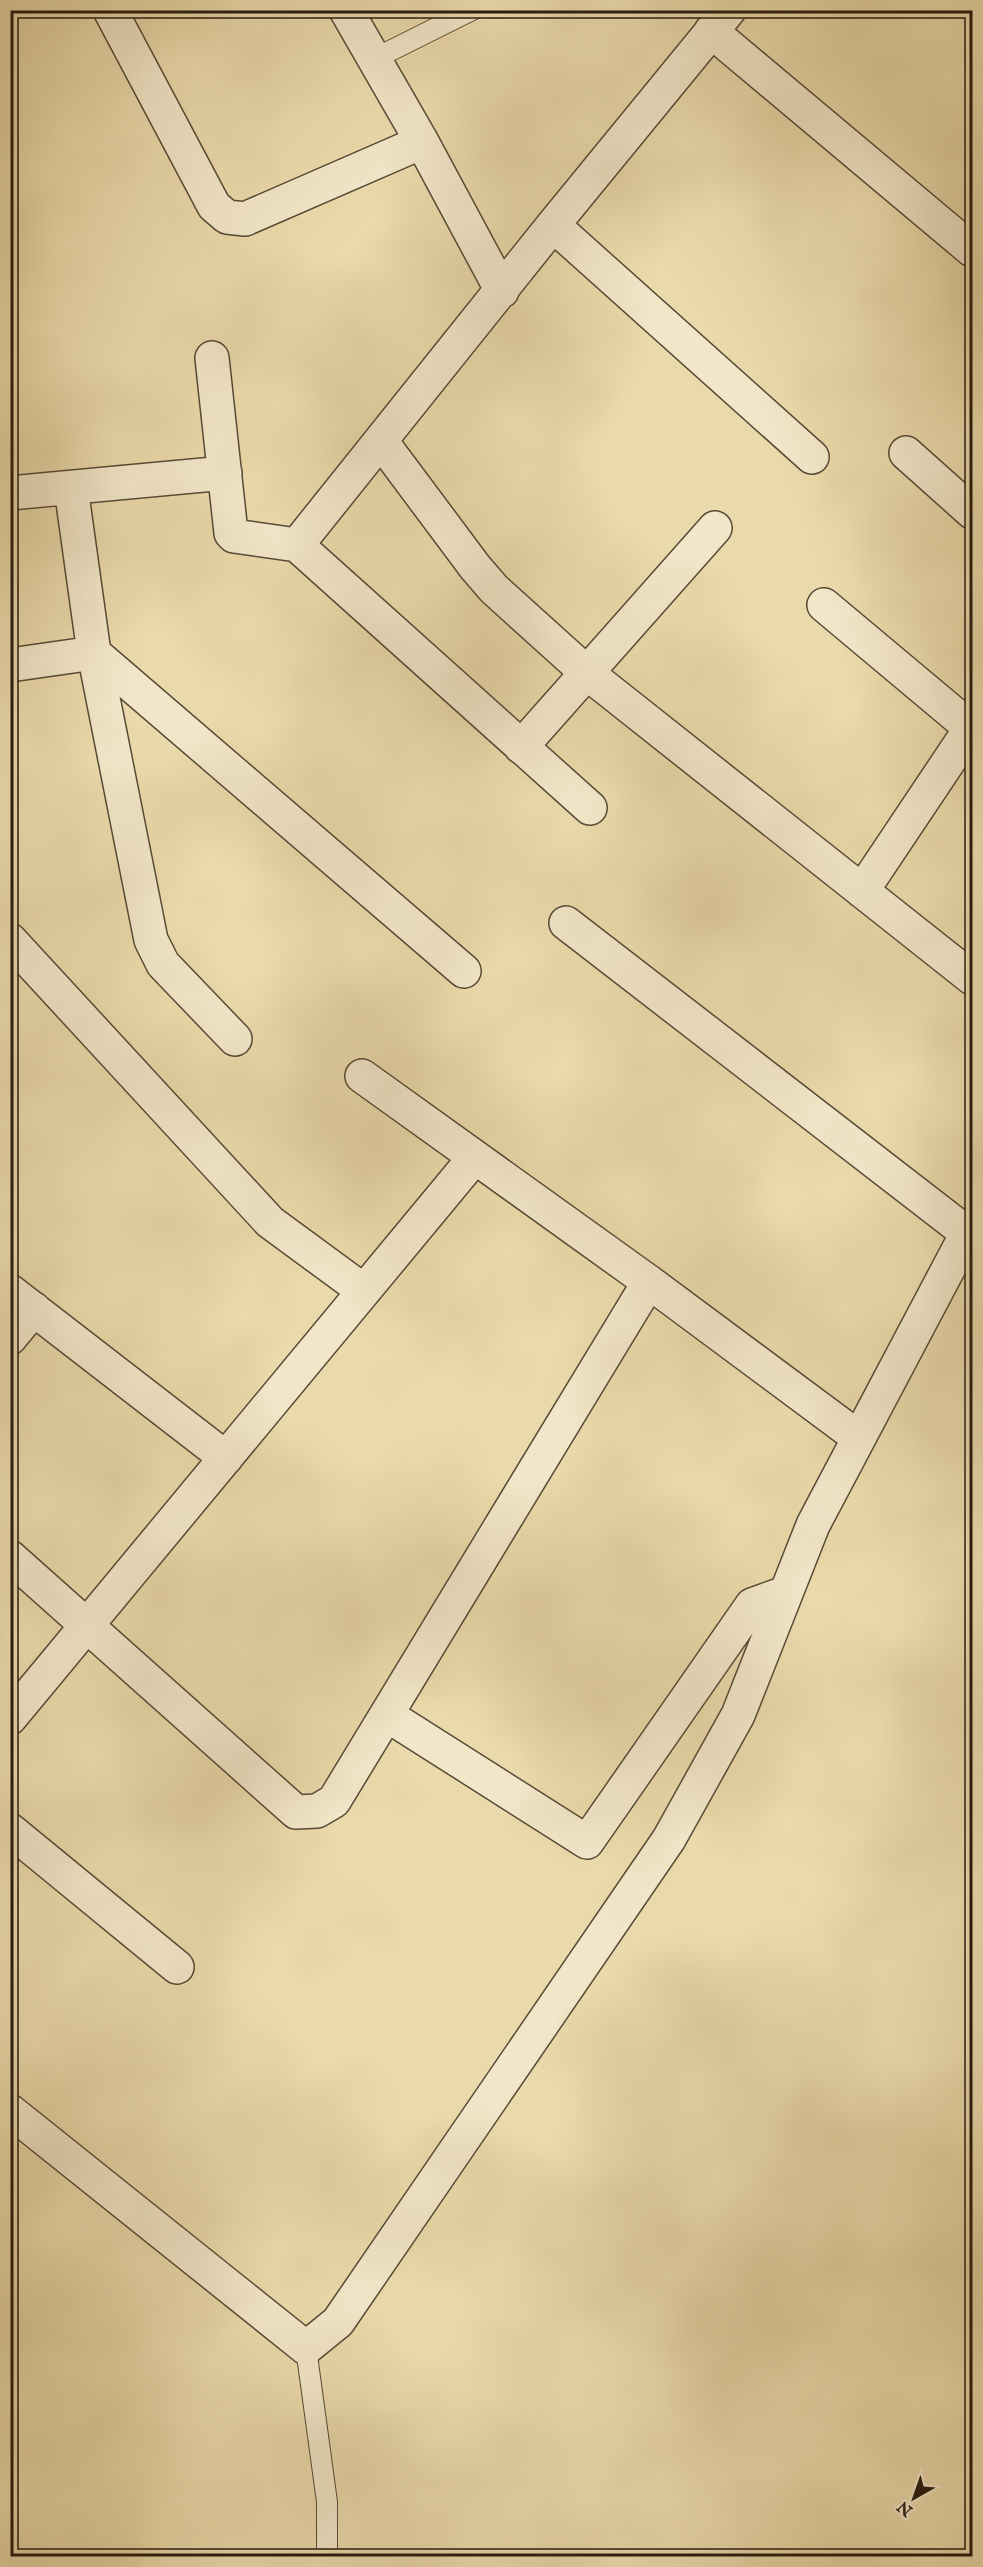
<svg xmlns="http://www.w3.org/2000/svg" width="983" height="2567" font-family="'IM FELL English',serif">
<style>
.lines{fill:none;stroke-linecap:round;stroke-linejoin:round}
.lane-casing{stroke:#574a36;stroke-width:22}
.street-casing{stroke:#574a36;stroke-width:36}
.lane{stroke:#f1e6c8;stroke-width:20}
.street{stroke:#f1e6c8;stroke-width:33}
</style>
<rect width="100%" height="100%" fill="#ead9aa"/>
<filter id="stains"><feTurbulence type="fractalNoise" baseFrequency=".00333" numOctaves="4"/><feColorMatrix values="0 0 0 0 .2 0 0 0 0 .09 0 0 0 0 .02 0 0 0 .5 -.17"/></filter>
<radialGradient id="worn" r=".72"><stop offset=".6" stop-color="#630" stop-opacity="0"/><stop offset="1" stop-color="#630" stop-opacity=".3"/></radialGradient>
<g class="lines">
<defs>
<path id="lane" d="M 374,59 L 472,10
M 306,2348 L 327,2502 L 327,2556"/>
<path id="street" d="M 110,10 L 214,206 L 227,217 L 245,219 L 422,142
M 346,10 L 422,142 L 502,291
M 711,31 L 972,250
M 553,225 L 812,457
M 212,358 L 231,533 L 234,536 L 297,545 L 590,808
M 381,441 L 475,567 L 494,589 L 587,673 L 972,978
M 906,453 L 972,512
M 71,488 L 94,653 L 464,971
M 10,493 L 225,473
M 297,545 L 553,225 L 729,10
M 824,605 L 972,729
M 10,665 L 94,653 L 151,940 L 163,964 L 235,1039
M 521,747 L 715,528
M 862,891 L 971,728
M 566,923 L 967,1233
M 10,940 L 270,1222 L 364,1291
M 362,1076 L 649,1282 L 859,1438
M 10,1291 L 226,1458
M 10,1338 L 34,1309
M 10,1557 L 296,1812 L 317,1811 L 334,1801 L 649,1282
M 387,1715 L 587,1842 L 752,1605 L 785,1593
M 10,1718 L 475,1157
M 10,1830 L 177,1967
M 10,2111 L 306,2348 L 338,2322 L 669,1839 L 738,1715 L 813,1525 L 972,1224"/>
</defs>
<use href="#lane" class="lane-casing"/>
<use href="#street" class="street-casing"/>
<use href="#lane" class="lane"/>
<use href="#street" class="street"/>
</g>
<rect width="983" height="2567" fill="none" stroke="#ead9aa" stroke-width="36"/>
<rect x="12" y="12" width="959" height="2543" fill="none" stroke="#261b10" stroke-width="3"/>
<rect x="18" y="18" width="947" height="2531" fill="none" stroke="#261b10" stroke-width="1.5"/>
<g transform="translate(914 2498) rotate(220)" stroke="#f1e6c8" stroke-width="4.5" paint-order="stroke">
<path d="M0-4.5L10 22L0 15L-10 22Z" fill="#261b10"/>
<text y="-9" font-size="16" font-weight="bold" text-anchor="middle" fill="#261b10">N</text>
</g>
<rect width="100%" height="100%" filter="url(#stains)"/>
<rect width="100%" height="100%" fill="url(#worn)"/>
</svg>
